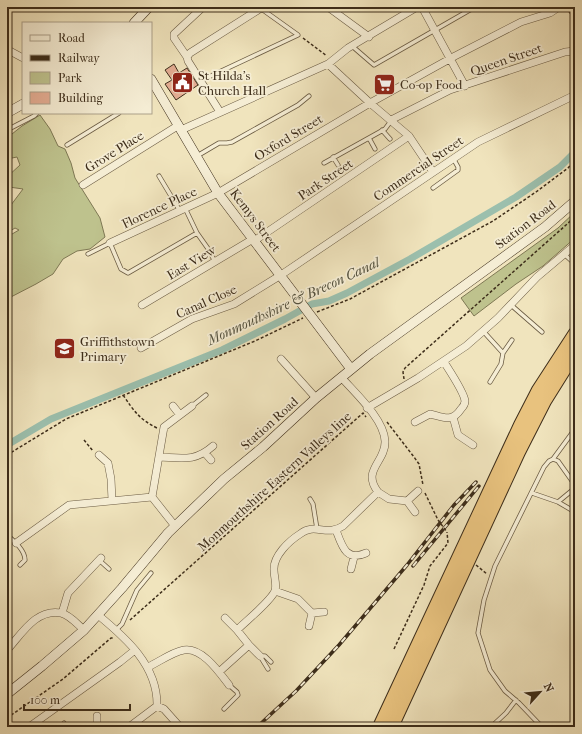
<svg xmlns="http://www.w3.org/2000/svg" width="582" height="734" font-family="'IM FELL French Canon',serif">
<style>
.green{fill:#bec28d;stroke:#7e7854}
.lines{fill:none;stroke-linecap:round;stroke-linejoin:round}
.canal{stroke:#9bbfad;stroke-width:7}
.building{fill:#e3ac92;stroke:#3d2d1a}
.lane-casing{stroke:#6a5b43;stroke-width:5}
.street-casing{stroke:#6a5b43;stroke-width:8}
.secondary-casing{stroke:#3d2d1a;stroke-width:10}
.highway-casing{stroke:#3d2d1a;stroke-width:14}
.path{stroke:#3d2d1a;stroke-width:1.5;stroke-dasharray:3 2;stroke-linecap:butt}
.lane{stroke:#f5edd4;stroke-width:3.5}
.street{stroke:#f5edd4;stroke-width:7}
.secondary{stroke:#f5edd4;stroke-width:9}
.highway{stroke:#e8c27e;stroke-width:12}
.rail-casing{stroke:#3d2d1a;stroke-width:3.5}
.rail{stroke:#f5edd4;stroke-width:2;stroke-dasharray:6;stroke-linecap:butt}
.path-bridge{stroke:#3d2d1a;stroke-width:1.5;stroke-dasharray:3 2;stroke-linecap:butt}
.labels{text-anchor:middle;stroke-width:3.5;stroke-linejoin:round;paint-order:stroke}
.street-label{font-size:13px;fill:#3d2d1a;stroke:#f5edd4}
.poi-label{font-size:13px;fill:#3d2d1a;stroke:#f5edd4;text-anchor:start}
.water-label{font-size:14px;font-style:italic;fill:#54523f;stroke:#f5edd4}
</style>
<rect width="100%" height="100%" fill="#f0e4bd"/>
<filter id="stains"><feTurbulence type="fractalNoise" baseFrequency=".005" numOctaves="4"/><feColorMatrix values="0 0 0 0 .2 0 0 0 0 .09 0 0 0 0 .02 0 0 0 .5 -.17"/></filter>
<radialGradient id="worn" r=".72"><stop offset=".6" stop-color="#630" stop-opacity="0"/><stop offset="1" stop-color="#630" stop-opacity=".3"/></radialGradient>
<path class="green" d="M 40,115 L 50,129 L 58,146 L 65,149 L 71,163 L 75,178 L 100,218 L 105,237 L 90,249 L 77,251 L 63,259 L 53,274 L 36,284 L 7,299 L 7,237 L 19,230 L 15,228 L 7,233 L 7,217 L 11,214 L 8,209 L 23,189 L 9,187 L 7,182 L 7,177 L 20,165 L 17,157 L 7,159 L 7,138 L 22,126 Z
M 575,212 L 575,238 L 543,266 L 516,284 L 474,316 L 461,298 L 558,228 Z"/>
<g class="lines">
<path class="canal" d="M 7,445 L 51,419 L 222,350 L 285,319 L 312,304 L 329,301 L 347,293 L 410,259 L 516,197 L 560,167 L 575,152"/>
</g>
<path class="building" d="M 565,7 L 575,7 L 575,14 L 572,16 Z
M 174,64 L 179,73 L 187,68 L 198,85 L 176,100 L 165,84 L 172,80 L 165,70 Z
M 7,460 L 8,460 L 10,463 L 8,465 L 11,471 L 7,473 Z"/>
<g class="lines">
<defs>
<path id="lane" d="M 352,46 L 374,65 L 475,7
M 200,81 L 298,35 L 263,10 L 258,10
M 7,130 L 34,116 L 37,113
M 382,130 L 390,139
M 369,138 L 375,149
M 67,145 L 119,113
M 197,156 L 219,143 L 227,143 L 232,142 L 298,105 L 309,96
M 333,157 L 338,165
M 324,163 L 385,129 L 391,121
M 159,176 L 180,211
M 433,188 L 458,170 L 458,167 L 453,158
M 197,233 L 209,250 L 215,262
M 88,254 L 110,243 L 121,269 L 128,273 L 197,233 L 185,208
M 564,254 L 575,264
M 511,305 L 542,332
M 483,331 L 503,353 L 501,364 L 490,382
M 503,353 L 512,340
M 192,406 L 206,395
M 553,459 L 575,429
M 532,493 L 558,502 L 575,512
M 310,499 L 313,504 L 317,529
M 558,502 L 575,488
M 7,535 C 14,541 25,550 25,560 L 20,565
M 99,560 L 109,569
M 116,630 L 122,624 L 137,590 L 151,573
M 260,656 L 268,669
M 260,656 L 265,656 L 271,662
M 224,709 L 238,695 L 237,692 L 229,685
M 64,723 L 67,727
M 491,727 L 506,713 L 516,700
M 542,727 L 519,703 L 505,691 L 490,670 L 478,633 L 484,600 L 495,566 L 544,467 L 549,461 L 553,459 L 558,461 L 575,485"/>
<path id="street" d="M 328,7 L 369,37
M 422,7 L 465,86
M 7,48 L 10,51 L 23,58
M 187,57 L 174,38 L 174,34 L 203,7
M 328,64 L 370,103 L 409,136 L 433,172
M 220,112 L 188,61 L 187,57 L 190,53 L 258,10 L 254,7
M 391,120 L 450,90 L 565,52 L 575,51
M 181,130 L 328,64 L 348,48 L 417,7
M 83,185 L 179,125
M 254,241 L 409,136
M 110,243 L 218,193 L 370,103 L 455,56 L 521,22 L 550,13 L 559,7
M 142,305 L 253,239
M 141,348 L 192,319 L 234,304 L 281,275 L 478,142 L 575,95
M 281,359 L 316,398
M 173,406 L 180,415
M 367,408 L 418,378 L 466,346 L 498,318 L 537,277 L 575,245
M 453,417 L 458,435 L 473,445
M 415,422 L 430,414 C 443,417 452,423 461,409 C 463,407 465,404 465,401 C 464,392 449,370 444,362
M 205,453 L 211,460
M 99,455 L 108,463 L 111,479 L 112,500
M 159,457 C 182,458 195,462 213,446
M 378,492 L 389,499 L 407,501 L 418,491
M 152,497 L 164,427 L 192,406
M 407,501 L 415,512
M 336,530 C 342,546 346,562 366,553
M 16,543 L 69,505 L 152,497 L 175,526
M 351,569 L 354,557
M 275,591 L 298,599 L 312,613
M 62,613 L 68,593 L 101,558
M 98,615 C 126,638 158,666 157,706 L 129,727
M 225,618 L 237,630
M 309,626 L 312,613 L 324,612
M 249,645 L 260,656
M 7,650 C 21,635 36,608 61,613 C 70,615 78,625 84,630
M 148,667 C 159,662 172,652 184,650 C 202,647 219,672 229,685
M 219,672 L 249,645 L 237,630 C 246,621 270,602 275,591 C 277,584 274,577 274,570 C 273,556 289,541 300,534 C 315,522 326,537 343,526 L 378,492 C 361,470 386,462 385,441 C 384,419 355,393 341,377
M 157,706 L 164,709 L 180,727
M 97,716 L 97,727
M 29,727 L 120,662 L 135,650"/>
<path id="secondary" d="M 134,23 L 149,7
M 151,79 L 218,193 L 351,369
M 7,113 L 23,104
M 7,694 L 42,666 L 84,630 L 122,588 L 168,533 L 224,479 L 263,447 L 316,398 L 370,354 L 545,227 L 575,201"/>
<path id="highway" d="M 379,727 L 520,425 L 538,390 L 575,333
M 392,727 L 519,452 L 545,401 L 575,353"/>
</defs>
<use href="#lane" class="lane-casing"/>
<use href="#street" class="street-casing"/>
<use href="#secondary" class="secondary-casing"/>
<use href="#highway" class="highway-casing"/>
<path class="path" d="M 303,38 L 327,56
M 317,312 L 350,299 L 493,221 L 536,192 L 568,168 L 575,160
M 404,379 L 403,372 L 405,368 L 575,217
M 123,395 C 134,411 139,419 157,428
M 387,422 L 414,457 L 419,464 L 423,485
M 84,440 L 93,451
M 7,455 L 66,419 L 255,341 L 303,318
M 425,493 L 438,520
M 476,565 L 487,574
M 130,620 L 363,413 L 366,417
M 394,649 L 424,585 L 430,566 L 448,543 L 447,532
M 7,718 L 63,679 L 111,638 L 114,638"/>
<use href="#lane" class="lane"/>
<use href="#street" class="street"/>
<use href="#secondary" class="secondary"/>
<use href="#highway" class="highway"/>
<defs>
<path id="rail" d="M 413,566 L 479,486
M 257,727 L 296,691 L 339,645 L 407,565 L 454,505 L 476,482"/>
</defs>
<use href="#rail" class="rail-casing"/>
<use href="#rail" class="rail"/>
<path class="path-bridge" d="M 438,520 L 447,532"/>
</g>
<defs>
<symbol id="civic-square" viewBox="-11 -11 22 22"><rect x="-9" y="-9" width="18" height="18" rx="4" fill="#8f2418" stroke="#f5edd4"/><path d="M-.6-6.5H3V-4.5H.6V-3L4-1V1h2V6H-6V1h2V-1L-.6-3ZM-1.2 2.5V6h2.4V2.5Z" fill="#fff"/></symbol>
<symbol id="supermarket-square" viewBox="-11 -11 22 22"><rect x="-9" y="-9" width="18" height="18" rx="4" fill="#8f2418" stroke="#f5edd4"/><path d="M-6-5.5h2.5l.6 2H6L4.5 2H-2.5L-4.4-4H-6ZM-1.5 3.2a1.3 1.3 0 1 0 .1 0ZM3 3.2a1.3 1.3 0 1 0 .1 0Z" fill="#fff"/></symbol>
<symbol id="school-square" viewBox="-11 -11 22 22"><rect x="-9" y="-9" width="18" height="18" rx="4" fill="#8f2418" stroke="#f5edd4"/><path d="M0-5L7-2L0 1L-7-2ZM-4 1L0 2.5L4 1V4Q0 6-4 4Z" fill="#fff"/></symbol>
</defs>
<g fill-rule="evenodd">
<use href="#civic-square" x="170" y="70" width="25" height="25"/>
<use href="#supermarket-square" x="372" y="72" width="25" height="25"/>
<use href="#school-square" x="52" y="336" width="25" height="25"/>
</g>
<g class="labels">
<g class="street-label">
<text transform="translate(506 59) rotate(-19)" y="5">Queen Street</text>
<text transform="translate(288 137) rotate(-31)" y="5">Oxford Street</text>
<text transform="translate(114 151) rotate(-32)" y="5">Grove Place</text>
<text transform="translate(418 168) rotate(-34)" y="5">Commercial Street</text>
<text transform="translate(325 179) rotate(-34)" y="5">Park Street</text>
<text transform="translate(159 207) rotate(-25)" y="5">Florence Place</text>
<text transform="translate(256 220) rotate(53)" y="5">Kemys Street</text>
<text transform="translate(525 224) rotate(-37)" y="5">Station Road</text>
<text transform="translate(191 262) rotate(-31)" y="5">East View</text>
<text transform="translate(206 301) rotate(-24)" y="5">Canal Close</text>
<text transform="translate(269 423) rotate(-42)" y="5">Station Road</text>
<text transform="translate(274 481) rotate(-42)" y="5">Monmouthshire Eastern Valleys line</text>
</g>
<g class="poi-label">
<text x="198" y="80">St Hilda's<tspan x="198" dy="15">Church Hall</tspan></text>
<text x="400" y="89">Co-op Food</text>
<text x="80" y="346">Griffithstown<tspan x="80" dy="15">Primary</tspan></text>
</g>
<g class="water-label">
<text transform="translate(293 301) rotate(-25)" y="5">Monmouthshire &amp; Brecon Canal</text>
</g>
</g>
<rect width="582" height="734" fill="none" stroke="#f0e4bd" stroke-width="24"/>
<rect x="8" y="8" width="566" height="718" fill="none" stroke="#3d2d1a" stroke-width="2"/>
<rect x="12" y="12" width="558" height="710" fill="none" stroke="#3d2d1a"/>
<rect x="22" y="22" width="130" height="92" fill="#f5edd4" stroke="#aba08a"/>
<rect x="30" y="35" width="20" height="6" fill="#f5edd4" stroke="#aba08a"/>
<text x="58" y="42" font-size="12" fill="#3d2d1a">Road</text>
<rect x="30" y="55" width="20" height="6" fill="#3d2d1a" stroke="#aba08a"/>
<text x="58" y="62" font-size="12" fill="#3d2d1a">Railway</text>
<rect x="30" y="72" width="20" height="12" fill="#bec28d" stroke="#aba08a"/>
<text x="58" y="82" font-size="12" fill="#3d2d1a">Park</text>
<rect x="30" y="92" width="20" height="12" fill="#e3ac92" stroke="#aba08a"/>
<text x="58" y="102" font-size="12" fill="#3d2d1a">Building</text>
<g transform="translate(540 692) rotate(63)" stroke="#f5edd4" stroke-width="3" paint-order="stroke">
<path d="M0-3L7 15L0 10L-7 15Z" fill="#3d2d1a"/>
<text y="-6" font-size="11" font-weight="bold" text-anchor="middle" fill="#3d2d1a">N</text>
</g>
<path d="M24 704v6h106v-6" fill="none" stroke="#3d2d1a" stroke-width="2"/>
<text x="30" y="704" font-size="12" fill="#3d2d1a" stroke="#f5edd4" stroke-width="3" paint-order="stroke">100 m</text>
<rect width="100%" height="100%" filter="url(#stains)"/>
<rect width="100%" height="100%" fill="url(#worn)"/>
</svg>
